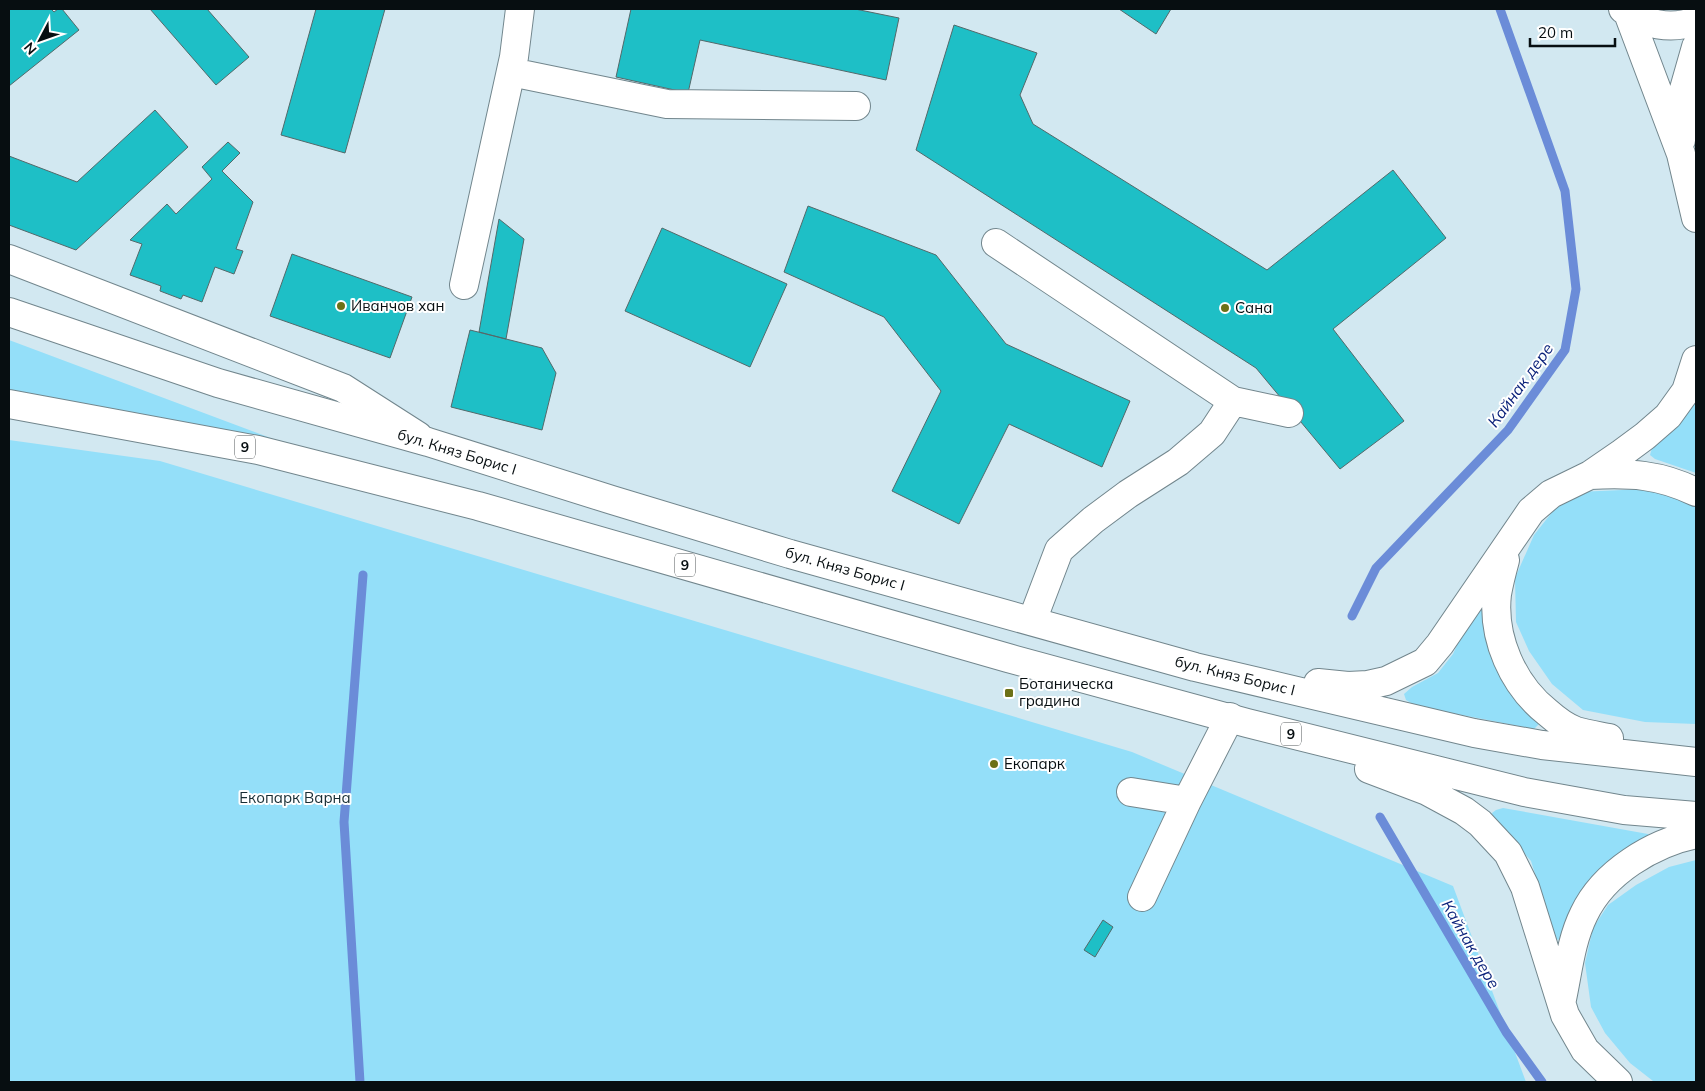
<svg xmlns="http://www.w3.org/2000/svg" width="1705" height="1091" font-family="Mulish,sans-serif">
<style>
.green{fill:#94dff9}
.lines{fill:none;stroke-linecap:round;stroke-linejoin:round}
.stream{stroke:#6b8cd8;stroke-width:9}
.building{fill:#1ebfc6;stroke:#53696a}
.minor-casing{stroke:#72868d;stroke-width:30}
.highway-casing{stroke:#72868d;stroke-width:30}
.minor{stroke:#fff;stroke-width:28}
.highway{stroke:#fff;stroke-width:28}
.poi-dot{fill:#6c7117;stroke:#fff;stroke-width:2}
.labels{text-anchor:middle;stroke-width:4;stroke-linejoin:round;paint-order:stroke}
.shield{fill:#fff;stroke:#515658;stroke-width:1}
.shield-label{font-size:14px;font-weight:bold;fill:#070e11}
.poi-label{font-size:15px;fill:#070e11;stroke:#fff;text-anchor:start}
.street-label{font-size:15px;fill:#070e11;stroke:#fff}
.park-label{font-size:15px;fill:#182d34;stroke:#fff}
.water-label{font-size:16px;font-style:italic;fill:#0c237b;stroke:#fff}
</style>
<rect width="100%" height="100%" fill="#d2e8f1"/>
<path class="green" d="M 9,340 L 284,443 L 9,391 Z
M 1696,398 L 1696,473 L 1655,459 L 1650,455 L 1652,448 L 1674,430 Z
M 9,440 L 160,461 L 1132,752 L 1453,886 L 1526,1082 L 9,1082 Z
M 1645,489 L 1684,498 L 1696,507 L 1696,724 L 1645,722 L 1583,710 L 1552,684 L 1529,651 L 1516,622 L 1515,578 L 1534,535 L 1553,511 L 1577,492 Z
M 1478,607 L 1483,607 L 1485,612 L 1483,627 L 1492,657 L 1506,683 L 1539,724 L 1534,729 L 1416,706 L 1406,700 L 1404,694 L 1412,687 L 1438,673 L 1453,654 L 1466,625 Z
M 1503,808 L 1648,834 L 1652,839 L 1560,940 L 1555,939 L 1531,861 L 1494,819 L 1492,813 L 1496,810 Z
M 1696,860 L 1696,1082 L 1659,1082 L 1653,1081 L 1630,1063 L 1605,1033 L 1591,1007 L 1585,963 L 1593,928 L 1608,905 L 1636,885 L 1669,867 Z"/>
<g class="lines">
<path class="stream" d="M 1352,616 L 1376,568 L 1508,430 L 1565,350 L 1576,289 L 1565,191 L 1500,9
M 1380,817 L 1506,1032 L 1542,1082
M 360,1082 L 344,822 L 363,575"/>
</g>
<path class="building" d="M 9,9 L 51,9 L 54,12 L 58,9 L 62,9 L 79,30 L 9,86 Z
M 150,9 L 207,9 L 249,57 L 216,85 Z
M 316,9 L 385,9 L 345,153 L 281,135 Z
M 631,9 L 855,9 L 899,18 L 886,80 L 700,40 L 688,93 L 616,77 Z
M 1119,9 L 1171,9 L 1156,34 Z
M 954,25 L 1037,53 L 1020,95 L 1033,124 L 1267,270 L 1393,170 L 1446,238 L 1333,329 L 1404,421 L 1340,469 L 1256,368 L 916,150 Z
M 155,110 L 188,147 L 76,250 L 9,225 L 9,156 L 77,182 Z
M 228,142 L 240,153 L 222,171 L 253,202 L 236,249 L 243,251 L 234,274 L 215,267 L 202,302 L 183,295 L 181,299 L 160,291 L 161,286 L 130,275 L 142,244 L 130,240 L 167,204 L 176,214 L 212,179 L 202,167 Z
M 808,206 L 936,255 L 1006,344 L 1130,401 L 1102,467 L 1009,424 L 959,524 L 892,491 L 941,391 L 884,317 L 784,272 Z
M 499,219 L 524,239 L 506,339 L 479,332 Z
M 662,228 L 787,284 L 750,367 L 625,311 Z
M 292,254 L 412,297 L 390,358 L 270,316 Z
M 470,330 L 542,348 L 556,373 L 542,430 L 451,407 Z
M 1103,920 L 1113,927 L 1095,957 L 1084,950 Z"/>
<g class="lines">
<defs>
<path id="minor" d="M 1623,9 C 1644,25 1671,30 1696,21
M 1628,13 L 1681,154 L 1696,218
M 511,72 L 667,104 L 856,106
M 1681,140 L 1684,89 L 1696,47
M 996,243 L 1233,401
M 9,259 L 343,388 L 418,436
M 464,285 L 514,57 L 520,9
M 1032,621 L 1059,550 L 1093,520 L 1128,494 L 1178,462 L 1212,433 L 1233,401 L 1289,413
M 1131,792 L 1187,801
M 1142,897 L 1187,801 L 1230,717"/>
<path id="highway" d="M 9,312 L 218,383 L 428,442 L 612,500 L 790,554 L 1195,667 L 1474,733 L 1542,745 L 1696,762
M 9,404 L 258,450 L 478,506 L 1008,658 L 1247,723 L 1524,792 L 1624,810 L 1696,816
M 1590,475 C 1630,473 1659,474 1696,492
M 1505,560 C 1502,571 1499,583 1497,594 C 1492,638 1513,685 1547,712 C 1556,720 1565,727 1576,731 C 1586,734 1599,736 1609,738
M 1318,683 L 1348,686 L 1368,685 L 1386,681 L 1425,662 L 1440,644 L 1531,511 L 1551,494 L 1590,475 L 1622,453 L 1645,436 L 1668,416 L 1686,391 L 1696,360
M 1369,769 L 1427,791 L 1464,811 L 1480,823 L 1508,853 L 1525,887 L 1565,1015 L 1585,1050 L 1618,1082
M 1562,999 C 1568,971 1571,940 1584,914 C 1604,872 1653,843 1696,834"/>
</defs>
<use href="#minor" class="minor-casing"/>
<use href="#highway" class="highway-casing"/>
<use href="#minor" class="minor"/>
<use href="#highway" class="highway"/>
</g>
<g class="poi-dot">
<circle cx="341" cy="306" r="5"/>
<circle cx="1225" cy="308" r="5"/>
<rect x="1004" y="688" width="10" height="10" rx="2.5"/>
<circle cx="994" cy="764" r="5"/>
</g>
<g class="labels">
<g class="shield">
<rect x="235" y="435.5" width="20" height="23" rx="4"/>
<rect x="675" y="553.5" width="20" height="23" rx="4"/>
<rect x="1281" y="722.5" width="20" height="23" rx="4"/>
</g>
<g class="shield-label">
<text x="245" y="452">9</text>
<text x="685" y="570">9</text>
<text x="1291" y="739">9</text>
</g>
<g class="poi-label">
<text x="351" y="311">Иванчов хан</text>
<text x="1235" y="313">Сана</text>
<text x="1019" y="689">Ботаническа<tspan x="1019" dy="17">градина</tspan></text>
<text x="1004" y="769">Екопарк</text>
</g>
<g class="street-label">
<text transform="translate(457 452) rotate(17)" y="5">бул. Княз Борис I</text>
<text transform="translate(845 569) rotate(16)" y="5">бул. Княз Борис I</text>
<text transform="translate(1235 676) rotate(14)" y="5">бул. Княз Борис I</text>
</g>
<g class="park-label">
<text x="295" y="803">Екопарк Варна</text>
</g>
<g class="water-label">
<text transform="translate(1520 385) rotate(-54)" y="6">Кайнак дере</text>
<text transform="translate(1471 944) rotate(60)" y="6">Кайнак дере</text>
</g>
</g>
<rect width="1705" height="1091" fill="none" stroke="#070e11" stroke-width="20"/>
<g transform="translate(40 40) rotate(229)" stroke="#ffffff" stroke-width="4" paint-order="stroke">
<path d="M0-4L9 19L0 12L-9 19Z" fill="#070e11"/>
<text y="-8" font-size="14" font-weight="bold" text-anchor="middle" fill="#070e11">N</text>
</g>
<path d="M1530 38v8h85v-8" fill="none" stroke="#070e11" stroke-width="2.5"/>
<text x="1538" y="38" font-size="15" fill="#070e11" stroke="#ffffff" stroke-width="4" paint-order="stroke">20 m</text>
</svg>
